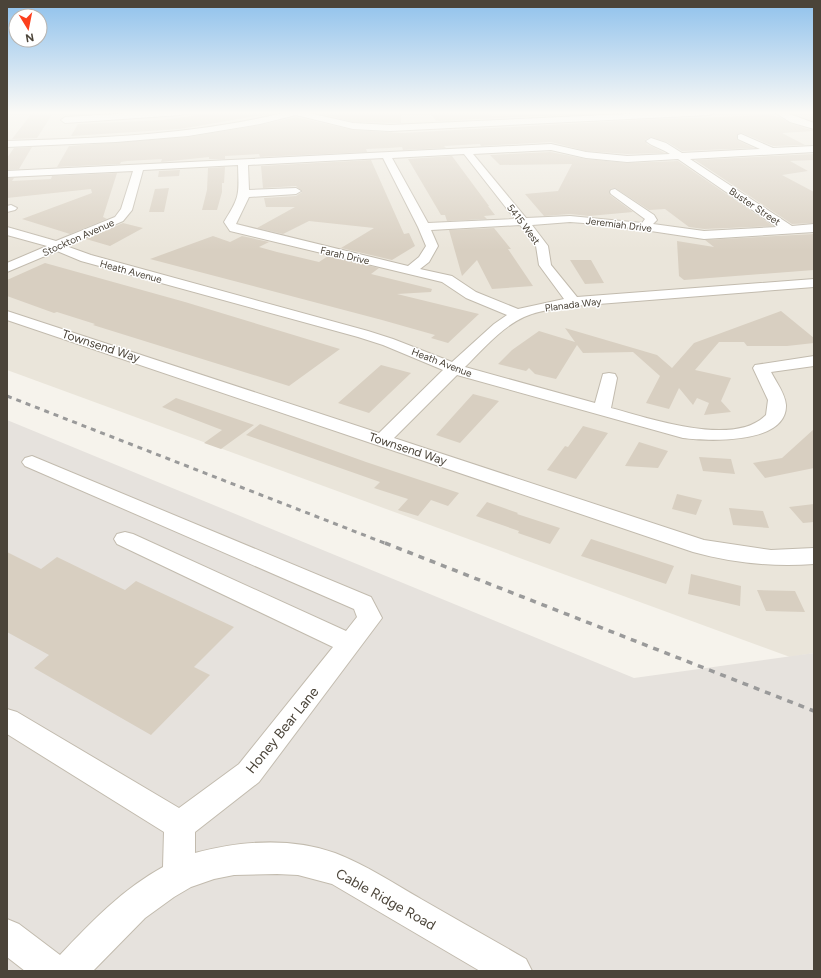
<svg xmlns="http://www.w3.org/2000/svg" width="821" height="978" font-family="Figtree,sans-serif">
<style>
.residential{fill:#eae5da}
.industrial{fill:#e6e2dd}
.building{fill:#d8cfc1}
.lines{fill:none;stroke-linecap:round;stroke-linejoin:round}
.minor-casing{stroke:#c2bbae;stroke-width:2}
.minor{fill:#fff;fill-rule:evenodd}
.rail-far1{stroke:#9a9a9a;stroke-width:3;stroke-dasharray:5 5;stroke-linecap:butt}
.rail{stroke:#9a9a9a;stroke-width:3.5;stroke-dasharray:6 6;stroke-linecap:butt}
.labels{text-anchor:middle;stroke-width:3;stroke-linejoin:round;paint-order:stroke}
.far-street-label{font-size:10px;fill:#4b4439;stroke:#fff}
.street-label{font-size:12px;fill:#4b4439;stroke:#fff}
.near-street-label{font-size:14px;fill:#4b4439;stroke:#fff}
</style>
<rect width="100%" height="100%" fill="#f6f3ec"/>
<path class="residential" d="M 7,113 L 814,113 L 814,653 L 790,657 L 7,370 Z"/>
<path class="industrial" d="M 7,420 L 634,678 L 814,653 L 814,971 L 7,971 Z"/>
<path class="building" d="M 32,113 L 53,113 L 37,138 L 12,139 Z
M 213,113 L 274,113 L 180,129 L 71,136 L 78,124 L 162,120 Z
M 318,113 L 401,113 L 401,123 L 353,122 Z
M 430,113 L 489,113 L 492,116 L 605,113 L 436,121 Z
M 768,115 L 779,117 L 790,123 L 814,131 L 782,133 L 805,145 L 773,146 L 742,133 L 737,134 L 737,140 L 754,148 L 682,151 L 667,142 L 651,137 L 645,140 L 647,144 L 665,153 L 627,154 L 586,151 L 551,142 L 481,146 L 480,144 L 444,146 L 446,148 L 403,150 L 402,147 L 389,148 L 366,149 L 367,152 L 260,157 L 259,154 L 225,156 L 225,159 L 209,159 L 209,157 L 161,162 L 162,159 L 127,161 L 121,162 L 120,164 L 57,167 L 69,146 L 188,137 L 260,125 L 296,117 L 353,130 L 402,133 L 637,120 Z
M 32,147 L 19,169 L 7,170 L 7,158 L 14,148 Z
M 551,152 L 586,159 L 627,163 L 678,161 L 773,226 L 704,229 L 689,227 L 665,209 L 649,210 L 615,188 L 610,189 L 610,195 L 633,212 L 589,216 L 570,214 L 544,216 L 525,194 L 558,191 L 572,164 L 500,165 L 490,155 Z
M 814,154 L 814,160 L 790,161 L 808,171 L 782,175 L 814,192 L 814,223 L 792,224 L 695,160 Z
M 452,156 L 489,206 L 488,206 L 495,215 L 484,216 L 487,219 L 447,221 L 445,215 L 441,215 L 408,159 Z
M 371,160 L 404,234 L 409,233 L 415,246 L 392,260 L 341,248 L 374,228 L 309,221 L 283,234 L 257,228 L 295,207 L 266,207 L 264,198 L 296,196 L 302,192 L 296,186 L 263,188 L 261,166 Z
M 225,167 L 224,183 L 222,183 L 222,192 L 217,210 L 202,210 L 207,190 L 208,168 Z
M 180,170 L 179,176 L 158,177 L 159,171 Z
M 117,173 L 103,217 L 107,219 L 70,234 L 22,219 L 92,193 L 91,189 L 7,198 L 7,178 L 14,178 L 12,181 L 51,179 L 52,176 Z
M 169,188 L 164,212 L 149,212 L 155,189 Z
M 123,223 L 143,228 L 110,246 L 86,239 Z
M 494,228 L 511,249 L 508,249 L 533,286 L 492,289 L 477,260 L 462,276 L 449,230 Z
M 814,234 L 814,270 L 684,280 L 679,276 L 677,241 L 714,247 L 705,240 Z
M 213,236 L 230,242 L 242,236 L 269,242 L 259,247 L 277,252 L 319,262 L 328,256 L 379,268 L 371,274 L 432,289 L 431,292 L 397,294 L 479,314 L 448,343 L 431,338 L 435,335 L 382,320 L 150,259 Z
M 570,260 L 591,260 L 604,283 L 585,284 Z
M 45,263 L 185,302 L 340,349 L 289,386 L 93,325 L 95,324 L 57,312 L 54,313 L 7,296 L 7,280 Z
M 781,311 L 814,338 L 814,343 L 787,346 L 747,346 L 744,342 L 719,342 L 695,370 L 731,378 L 721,401 L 731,412 L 704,415 L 709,403 L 697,398 L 693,405 L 679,388 L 669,409 L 646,403 L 660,376 L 633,352 L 583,353 L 577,345 L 556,379 L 535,374 L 529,368 L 526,371 L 498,364 L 512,350 L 539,331 L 575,342 L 565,328 L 657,355 L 672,368 L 694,343 Z
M 381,365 L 411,373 L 369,413 L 338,403 Z
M 473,394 L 499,401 L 460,443 L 436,435 Z
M 176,398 L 254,425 L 221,449 L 204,443 L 222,430 L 162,407 Z
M 260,424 L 366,462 L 459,493 L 448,506 L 431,500 L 418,516 L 398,510 L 408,499 L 374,488 L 380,482 L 246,435 Z
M 583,426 L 608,433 L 576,479 L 547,470 L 565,446 L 568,447 Z
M 814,429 L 814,468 L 765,478 L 753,463 L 782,458 Z
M 639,442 L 668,451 L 658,468 L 625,466 Z
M 699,457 L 731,459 L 735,474 L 703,471 Z
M 677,494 L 702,500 L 696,515 L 672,509 Z
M 487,502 L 518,513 L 517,514 L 560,528 L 550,544 L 518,533 L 519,531 L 476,516 Z
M 814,504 L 814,522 L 803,523 L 789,507 Z
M 729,508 L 763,511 L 769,528 L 733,525 Z
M 591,539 L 674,566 L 666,584 L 581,556 Z
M 7,552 L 41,569 L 57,557 L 125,590 L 136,581 L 234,627 L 194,667 L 210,675 L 151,735 L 34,668 L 49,655 L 7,632 Z
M 691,574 L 741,586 L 740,606 L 688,594 Z
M 757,590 L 795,591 L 805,612 L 766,611 Z"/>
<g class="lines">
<defs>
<path id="minor" d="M 132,113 L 184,113 L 180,115 L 65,123 L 61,120 L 65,117 Z
M 283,113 L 309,113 L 353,123 L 390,125 L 647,113 L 713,113 L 709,115 L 390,131 L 353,129 L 296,115 L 260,124 L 188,136 L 116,142 L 7,147 L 7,141 C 100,138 192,135 283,113 Z
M 776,113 L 787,113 L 814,123 L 814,129 L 790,122 Z
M 741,134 L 773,148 L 814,146 L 814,152 L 690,159 L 792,226 L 814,224 L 814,232 L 704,239 L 611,225 L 570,222 L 532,225 L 548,246 L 551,265 L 577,297 L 814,279 L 814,287 L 573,306 C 557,309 539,310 524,317 C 502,327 482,350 465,367 L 595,403 L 603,374 L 609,373 L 615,374 L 617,378 L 611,408 C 649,418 734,448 766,415 L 768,400 L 753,368 L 755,365 L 814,356 L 814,366 L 771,372 C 776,382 785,393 786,405 C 787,445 707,441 683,438 L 457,375 L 394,438 L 704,540 L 771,550 L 814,548 L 814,564 C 773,567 733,563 693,552 L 7,320 L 7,311 L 379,433 L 443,370 L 383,345 L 358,337 L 81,261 L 57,251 L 7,272 L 7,263 L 47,246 L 7,235 L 7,227 L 56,241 L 115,217 L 121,209 L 133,171 L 7,177 L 7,171 L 551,144 L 586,152 L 627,156 L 670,154 C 663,149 651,146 646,141 L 651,138 L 666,143 L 682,153 L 760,149 L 738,139 L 738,135 ZM 551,150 L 586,158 L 627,162 L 678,159 L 777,227 L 704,231 L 653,224 L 657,220 L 654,215 L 615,189 L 611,190 L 610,192 L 611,194 L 645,219 L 642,223 L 570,216 L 526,218 L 473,154 ZM 464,154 L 515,219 L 428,223 L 392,158 ZM 383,158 L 418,227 L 426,246 L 419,257 L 408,266 L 236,224 L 249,197 L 296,194 L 301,191 L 296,188 L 249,190 L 248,165 ZM 238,165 C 239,195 240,197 224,222 L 230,231 L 442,282 L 466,298 L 507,315 L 494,324 L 452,362 L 393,339 L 368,331 L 91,255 L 66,246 L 123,221 L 132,210 L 143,170 ZM 520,225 L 536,246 L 539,265 L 564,299 L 518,309 L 476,292 L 452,276 L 420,269 L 429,262 L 438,246 L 431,230 Z
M 11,205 L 17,208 L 15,210 L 7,212 L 7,206 Z
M 32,456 L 371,597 L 382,618 L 259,782 L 195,832 L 195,853 C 240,841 291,837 335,853 C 366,865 393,883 421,899 C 456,919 491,939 526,959 L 532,971 L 480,971 L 332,884 L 298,875 L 277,874 L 234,875 L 214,879 L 191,887 L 174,897 L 145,918 L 93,971 L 25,971 L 7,957 L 7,919 L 19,924 L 60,955 C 92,921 123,889 163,867 L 164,832 L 7,734 L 7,709 L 17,712 L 179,808 L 239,764 L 333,647 L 117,544 L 114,539 L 117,534 L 125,532 L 133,534 L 346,631 L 357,617 L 354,609 L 25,466 L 22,462 L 25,458 Z"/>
</defs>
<use href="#minor" class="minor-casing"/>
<use href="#minor" class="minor"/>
<path class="rail-far1" d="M 7,396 L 387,544"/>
<path class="rail" d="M 385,543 L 814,711"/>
</g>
<linearGradient id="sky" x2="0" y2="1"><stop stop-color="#8fc1ec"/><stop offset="0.45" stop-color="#fbfaf6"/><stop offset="1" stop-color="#fbfaf6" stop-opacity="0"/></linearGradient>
<rect width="821" height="250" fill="url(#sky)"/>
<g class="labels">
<g class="far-street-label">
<text transform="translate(755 206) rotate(34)" y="4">Buster Street</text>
<text transform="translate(524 224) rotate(53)" y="4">5415 West</text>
<text transform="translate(619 224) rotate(7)" y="4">Jeremiah Drive</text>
<text transform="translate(78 237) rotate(-24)" y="4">Stockton Avenue</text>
<text transform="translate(345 255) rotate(13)" y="4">Farah Drive</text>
<text transform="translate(131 271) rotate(15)" y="4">Heath Avenue</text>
<text transform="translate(573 304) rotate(-7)" y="4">Planada Way</text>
<text transform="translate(442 362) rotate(21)" y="4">Heath Avenue</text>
</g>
<g class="street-label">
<text transform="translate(101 346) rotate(18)" y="4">Townsend Way</text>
<text transform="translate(408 449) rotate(18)" y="4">Townsend Way</text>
</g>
<g class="near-street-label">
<text transform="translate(282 730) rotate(-51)" y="5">Honey Bear Lane</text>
<text transform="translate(386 899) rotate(29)" y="5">Cable Ridge Road</text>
</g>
</g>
<rect width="821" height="978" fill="none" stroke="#4b4439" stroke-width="16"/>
<g transform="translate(28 28) rotate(170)"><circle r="19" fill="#ffffff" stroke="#b7b4b0"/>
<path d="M0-3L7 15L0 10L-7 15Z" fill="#fc3f1d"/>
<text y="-6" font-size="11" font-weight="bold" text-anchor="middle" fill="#4b4439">N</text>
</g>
</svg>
